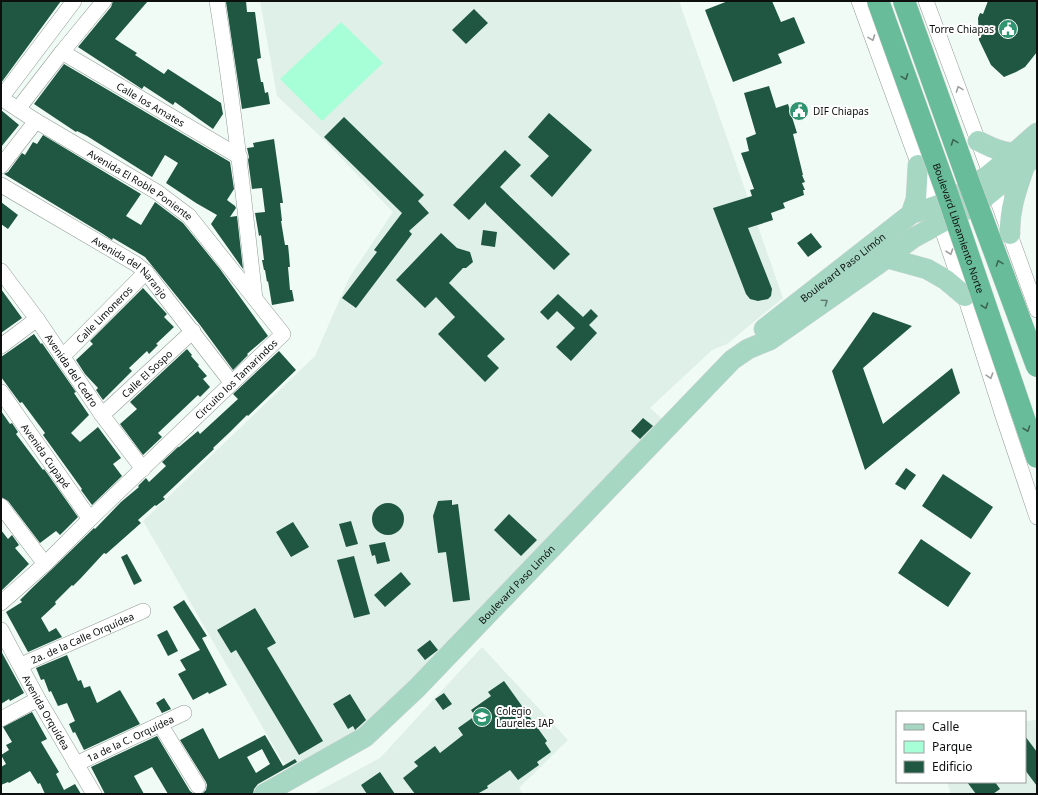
<svg xmlns="http://www.w3.org/2000/svg" width="1038" height="795" font-family="'Noto Sans',sans-serif">
<style>
.built{fill:#def0e7}
.green{fill:#a7ffd8}
.building{fill:#1f5742;fill-rule:evenodd}
.lines{fill:none;stroke-linecap:round;stroke-linejoin:round}
.minor-casing{stroke:#939c98;stroke-width:16}
.major-casing{stroke:#d3d4d4;stroke-width:21}
.minor{stroke:#fff;stroke-width:15}
.major{stroke:#a5d7c2;stroke-width:20}
.highway-bridge-casing{stroke:#d3d4d4;stroke-width:23;stroke-linecap:butt}
.highway-bridge{stroke:#69bc99;stroke-width:22}
.oneway{stroke:#9e9f9f}
.oneway2{stroke:#3b6654}
.oneway3{stroke:#617d71}
.labels{text-anchor:middle;stroke-width:4;stroke-linejoin:round;paint-order:stroke}
.poi-label{font-size:10px;fill:#0d100f;stroke:#fff;text-anchor:start}
.street-label{font-size:10px;fill:#0d100f;stroke:#fff}
</style>
<rect width="100%" height="100%" fill="#f1fbf6"/>
<path class="built" d="M 260,1 L 679,1 L 783,298 L 727,344 L 712,350 L 650,408 L 665,421 L 361,731 L 288,771 L 143,521 L 315,356 L 349,278 L 393,212 L 319,135 L 277,96 Z
M 482,647 L 568,740 L 519,788 L 523,794 L 313,794 L 380,758 Z
M 1037,720 L 1037,794 L 951,794 L 947,782 L 1025,782 L 1025,721 Z"/>
<path class="green" d="M 341,22 L 383,63 L 322,121 L 280,79 Z"/>
<path class="building" d="M 1,1 L 61,1 L 1,83 Z
M 113,1 L 148,1 L 115,39 L 137,53 L 135,55 L 164,74 L 168,69 L 221,103 L 223,114 L 213,129 L 175,102 L 173,105 L 144,86 L 142,89 L 78,47 L 111,7 Z
M 233,1 L 246,1 L 247,12 L 255,12 L 261,58 L 257,59 L 261,82 L 263,82 L 265,93 L 268,92 L 270,104 L 242,109 L 226,2 Z
M 728,1 L 772,1 L 781,22 L 794,17 L 805,43 L 778,54 L 782,63 L 733,82 L 705,10 Z
M 988,1 L 1037,1 L 1037,52 L 1025,67 L 1016,72 L 1004,77 L 991,65 L 979,40 L 978,18 L 980,13 L 983,14 Z
M 474,9 L 488,23 L 466,44 L 452,30 Z
M 64,64 L 230,162 L 234,189 L 227,200 L 235,206 L 236,208 L 230,217 L 237,216 L 243,269 L 211,224 L 217,215 L 196,203 L 166,183 L 178,163 L 165,155 L 152,177 L 87,136 L 77,131 L 76,132 L 34,104 Z
M 769,86 L 776,108 L 788,104 L 797,133 L 793,134 L 803,175 L 802,175 L 805,182 L 802,183 L 805,190 L 803,190 L 804,195 L 783,203 L 785,208 L 771,213 L 773,220 L 748,228 L 772,289 L 771,296 L 768,299 L 758,301 L 750,299 L 746,294 L 713,208 L 752,196 L 750,190 L 754,189 L 741,153 L 749,151 L 746,138 L 756,134 L 744,93 Z
M 1,110 L 19,125 L 1,147 Z
M 549,113 L 592,150 L 552,197 L 530,176 L 549,156 L 528,137 Z
M 344,117 L 424,195 L 418,201 L 429,213 L 409,231 L 412,234 L 356,308 L 342,298 L 377,252 L 374,250 L 402,213 L 324,137 Z
M 43,135 L 141,194 L 126,216 L 141,225 L 155,202 L 183,223 L 220,269 L 268,336 L 247,354 L 248,355 L 233,370 L 200,325 L 145,257 L 113,238 L 112,240 L 103,234 L 4,174 L 8,172 L 22,153 L 25,155 L 33,142 L 37,144 Z
M 274,139 L 283,203 L 280,203 L 282,221 L 281,221 L 285,245 L 288,245 L 289,255 L 290,267 L 288,267 L 290,290 L 292,290 L 294,301 L 272,305 L 268,281 L 267,282 L 265,270 L 264,270 L 262,260 L 264,260 L 261,235 L 259,236 L 255,213 L 265,212 L 262,188 L 252,189 L 248,160 L 249,157 L 247,148 L 254,147 L 253,143 Z
M 505,150 L 521,165 L 500,187 L 570,254 L 554,270 L 486,204 L 486,202 L 469,220 L 453,205 Z
M 1,202 L 18,215 L 8,229 L 1,224 Z
M 483,230 L 497,232 L 495,247 L 481,245 Z
M 441,233 L 457,248 L 470,252 L 473,262 L 466,268 L 463,268 L 449,283 L 505,339 L 487,356 L 499,368 L 485,382 L 438,334 L 455,317 L 436,297 L 425,308 L 396,280 Z
M 811,233 L 822,247 L 808,257 L 797,243 Z
M 143,288 L 166,313 L 167,314 L 164,317 L 174,327 L 156,344 L 158,345 L 149,354 L 147,351 L 129,368 L 132,371 L 103,400 L 96,390 L 98,388 L 85,374 L 76,360 L 93,344 L 90,341 Z
M 1,289 L 22,318 L 1,333 Z
M 558,294 L 583,317 L 591,309 L 598,316 L 589,325 L 597,333 L 571,361 L 556,347 L 575,328 L 557,311 L 548,320 L 540,312 Z
M 873,312 L 912,326 L 863,368 L 883,424 L 952,368 L 960,393 L 865,470 L 832,371 Z
M 34,334 L 41,344 L 42,343 L 76,392 L 74,393 L 76,396 L 89,415 L 71,433 L 80,442 L 98,427 L 121,458 L 113,464 L 122,476 L 92,505 L 81,490 L 82,489 L 43,435 L 45,433 L 22,402 L 20,403 L 1,377 L 1,357 Z
M 187,349 L 192,355 L 191,356 L 199,365 L 198,366 L 207,376 L 203,379 L 210,387 L 200,397 L 198,395 L 158,433 L 162,437 L 143,455 L 120,424 L 137,409 L 130,402 Z
M 279,351 L 296,370 L 248,416 L 247,415 L 230,432 L 213,448 L 214,449 L 163,497 L 165,499 L 156,506 L 155,505 L 138,520 L 141,523 L 106,554 L 104,553 L 81,578 L 73,586 L 72,585 L 55,602 L 56,604 L 41,618 L 49,632 L 56,628 L 62,637 L 28,652 L 6,612 L 22,602 L 20,600 L 32,588 L 51,570 L 94,528 L 95,529 L 121,502 L 139,487 L 138,486 L 146,478 L 149,482 L 166,466 L 162,462 L 178,447 L 179,447 L 198,431 L 200,434 L 238,399 L 233,394 Z
M 1,411 L 10,424 L 12,423 L 18,432 L 16,434 L 43,470 L 44,469 L 47,473 L 78,517 L 60,535 L 56,531 L 40,543 L 8,501 L 1,497 Z
M 643,418 L 653,426 L 640,439 L 631,431 Z
M 906,468 L 916,475 L 905,490 L 895,484 Z
M 943,474 L 993,507 L 971,539 L 922,506 Z
M 452,500 L 452,505 L 458,504 L 470,600 L 453,602 L 446,552 L 438,553 L 433,516 L 438,501 Z
M372 519a16 16 0 1 1 32 0a16 16 0 1 1-32 0Z
M 509,514 L 537,540 L 521,556 L 494,530 Z
M 351,521 L 358,544 L 346,547 L 339,524 Z
M 293,522 L 309,547 L 291,557 L 276,532 Z
M 1,530 L 8,539 L 12,535 L 19,545 L 15,548 L 29,564 L 1,591 Z
M 921,539 L 971,573 L 948,607 L 898,573 Z
M 385,542 L 390,561 L 377,564 L 375,555 L 372,556 L 369,545 Z
M 127,554 L 142,581 L 134,585 L 121,557 Z
M 354,556 L 370,614 L 354,618 L 337,560 Z
M 401,572 L 411,584 L 385,607 L 374,595 Z
M 184,600 L 207,636 L 202,638 L 227,685 L 209,694 L 208,692 L 193,700 L 178,674 L 186,670 L 180,660 L 200,650 L 173,607 Z
M 255,608 L 276,643 L 267,648 L 323,741 L 299,755 L 236,650 L 231,653 L 217,630 Z
M 167,630 L 178,651 L 168,656 L 157,635 Z
M 430,640 L 438,650 L 425,660 L 417,650 Z
M 1,651 L 24,693 L 10,701 L 9,699 L 1,704 Z
M 67,655 L 78,681 L 81,680 L 84,688 L 90,686 L 97,703 L 120,690 L 140,724 L 84,750 L 75,732 L 73,733 L 69,724 L 75,721 L 67,703 L 58,706 L 51,691 L 49,692 L 44,679 L 41,680 L 36,668 Z
M 504,681 L 547,741 L 545,743 L 551,752 L 537,762 L 539,765 L 518,780 L 510,770 L 487,786 L 488,788 L 477,794 L 415,794 L 403,778 L 418,766 L 414,762 L 435,746 L 440,753 L 463,735 L 458,728 L 475,716 L 471,710 L 491,696 L 488,692 Z
M 444,693 L 452,704 L 443,710 L 435,699 Z
M 350,694 L 366,720 L 355,730 L 353,726 L 348,729 L 333,704 Z
M 164,698 L 171,709 L 162,713 L 156,703 Z
M 32,712 L 47,739 L 41,742 L 59,772 L 56,774 L 64,790 L 75,784 L 81,794 L 45,794 L 40,783 L 38,784 L 30,771 L 9,783 L 8,782 L 1,785 L 1,767 L 6,764 L 1,755 L 9,750 L 6,745 L 12,742 L 3,727 Z
M 203,728 L 219,759 L 265,735 L 283,766 L 295,759 L 297,762 L 258,784 L 254,789 L 253,794 L 202,794 L 206,790 L 207,785 L 206,782 L 180,740 ZM 262,749 L 270,764 L 256,773 L 247,757 Z
M 157,736 L 190,791 L 194,794 L 168,794 L 152,767 L 134,776 L 144,794 L 105,794 L 91,767 Z
M 1025,736 L 1037,752 L 1037,786 L 1025,770 Z
M 380,772 L 395,794 L 367,794 L 361,785 Z
M 967,782 L 995,782 L 1000,789 L 993,794 L 976,794 Z"/>
<g class="lines">
<defs>
<g id="minor">
<path d="M 217,1 C 233,100 244,199 255,299"/>
<path d="M 859,1 L 940,223 L 965,296 L 1003,416 L 1037,517"/>
<path d="M 926,1 L 990,173 L 994,190 L 1037,310"/>
<path id="s1" d="M 62,52 L 240,157"/>
<path id="s2" d="M 1,98 L 36,121 L 157,192 L 189,216 L 283,334 L 90,519 L 45,564 L 1,603"/>
<path d="M 1,98 L 74,1"/>
<path d="M 18,109 L 62,52 L 104,1"/>
<path d="M 1,166 L 36,121"/>
<path id="s3" d="M 1,185 L 136,264 L 146,272 L 231,382"/>
<path id="s4" d="M 1,271 L 37,319 L 102,415 L 143,469"/>
<path d="M 1,346 L 37,319"/>
<path id="s5" d="M 62,357 L 146,272"/>
<path id="s6" d="M 1,392 L 90,519"/>
<path id="s7" d="M 102,415 L 193,331"/>
<path d="M 1,506 L 45,564"/>
<path id="s8" d="M 1,630 L 38,699 L 94,794"/>
<path id="s9" d="M 21,665 L 143,611"/>
<path d="M 1,719 L 38,699"/>
<path d="M 160,724 L 198,786"/>
<path id="s10" d="M 76,764 L 184,713"/>
</g>
<g id="major">
<path d="M 978,141 C 990,147 1000,152 1013,153"/>
<path d="M 911,214 L 916,199 L 918,165"/>
<path d="M 1010,234 C 1009,209 1017,189 1025,165"/>
<path d="M 887,258 L 927,269 L 946,280 L 965,296"/>
<path id="s11" d="M 764,329 L 911,214 C 923,210 934,207 946,202 C 980,186 1009,157 1037,133"/>
<path id="s12" d="M 264,794 L 365,737 L 417,688 L 732,360 L 748,349 L 770,340 L 877,265 L 913,238 L 978,203 L 1037,155"/>
</g>
</defs>
<use href="#minor" class="minor-casing"/>
<use href="#major" class="major-casing"/>
<use href="#minor" class="minor"/>
<use href="#major" class="major"/>
<defs>
<g id="highway-bridge">
<path id="s13" d="M 878,1 L 947,193 L 1037,457"/>
<path d="M 904,1 L 969,183 L 1037,366"/>
</g>
</defs>
<use href="#highway-bridge" class="highway-bridge-casing"/>
<use href="#highway-bridge" class="highway-bridge"/>
</g>
<defs><path id="oneway-chevron" d="M-2-3.5L2.5 0L-2 3.5" fill="none" stroke-width="1.6" stroke-linecap="round" stroke-linejoin="round"/></defs>
<g class="oneway">
<use href="#oneway-chevron" transform="translate(872 38) rotate(70)"/>
<use href="#oneway-chevron" transform="translate(959 89) rotate(-110)"/>
<use href="#oneway-chevron" transform="translate(950 252) rotate(71)"/>
<use href="#oneway-chevron" transform="translate(990 376) rotate(73)"/>
</g>
<g class="oneway2">
<use href="#oneway-chevron" transform="translate(905 77) rotate(70)"/>
<use href="#oneway-chevron" transform="translate(954 142) rotate(-110)"/>
<use href="#oneway-chevron" transform="translate(999 263) rotate(-110)"/>
<use href="#oneway-chevron" transform="translate(985 306) rotate(71)"/>
<use href="#oneway-chevron" transform="translate(1027 429) rotate(71)"/>
</g>
<use class="oneway3" href="#oneway-chevron" transform="translate(825 302) rotate(-35)"/>
<defs>
<symbol id="civic-disc" viewBox="-11 -11 22 22"><circle r="9.5" fill="#309470" stroke="#fff"/><path d="M-.6-6.5H3V-4.5H.6V-3L4-1V1h2V6H-6V1h2V-1L-.6-3ZM-1.2 2.5V6h2.4V2.5Z" fill="#fff"/></symbol>
<symbol id="school-disc" viewBox="-11 -11 22 22"><circle r="9.5" fill="#309470" stroke="#fff"/><path d="M0-5L7-2L0 1L-7-2ZM-4 1L0 2.5L4 1V4Q0 6-4 4Z" fill="#fff"/></symbol>
</defs>
<g fill-rule="evenodd">
<use href="#civic-disc" x="997" y="18" width="22" height="22"/>
<use href="#civic-disc" x="788" y="100" width="22" height="22"/>
<use href="#school-disc" x="471" y="706" width="22" height="22"/>
</g>
<g class="labels">
<g class="poi-label">
<text x="994" y="33" text-anchor="end">Torre Chiapas</text>
<text x="813" y="115">DIF Chiapas</text>
<text x="496" y="715">Colegio<tspan x="496" dy="12">Laureles IAP</tspan></text>
</g>
<g class="street-label">
<text dy="4" stroke="none"><textPath href="#s1" startOffset="103">Calle los Amates</textPath></text>
<text dy="4" stroke="none"><textPath href="#s2" startOffset="164">Avenida El Roble Poniente</textPath></text>
<text dy="4" stroke="none"><textPath href="#s13" startOffset="241">Boulevard Libramiento Norte</textPath></text>
<text dy="4" stroke="none"><textPath href="#s11" startOffset="100">Boulevard Paso Limón</textPath></text>
<text dy="4" stroke="none"><textPath href="#s3" startOffset="154">Avenida del Naranjo</textPath></text>
<text dy="4" stroke="none"><textPath href="#s5" startOffset="60">Calle Limoneros</textPath></text>
<text dy="4" stroke="none"><textPath href="#s4" startOffset="122">Avenida del Cedro</textPath></text>
<text dy="4" stroke="none"><textPath href="#s7" startOffset="61">Calle El Sospo</textPath></text>
<text transform="translate(236 379) rotate(-44)" y="4">Circuito los Tamarindos</text>
<text dy="4" stroke="none"><textPath href="#s6" startOffset="78">Avenida Cupapé</textPath></text>
<text dy="4" stroke="none"><textPath href="#s12" startOffset="331">Boulevard Paso Limón</textPath></text>
<text dy="4" stroke="none"><textPath href="#s9" startOffset="67">2a. de la Calle Orquídea</textPath></text>
<text dy="4" stroke="none"><textPath href="#s8" startOffset="94">Avenida Orquídea</textPath></text>
<text dy="4" stroke="none"><textPath href="#s10" startOffset="60">1a de la C. Orquídea</textPath></text>
</g>
</g>
<rect width="1038" height="795" fill="none" stroke="#0d100f" stroke-width="4"/>
<rect x="896" y="711" width="130" height="72" fill="#ffffff" stroke="#9e9f9f"/>
<rect x="904" y="724" width="20" height="6" fill="#a5d7c2" stroke="#9e9f9f"/>
<text x="932" y="731" font-size="12" fill="#0d100f">Calle</text>
<rect x="904" y="741" width="20" height="12" fill="#a7ffd8" stroke="#9e9f9f"/>
<text x="932" y="751" font-size="12" fill="#0d100f">Parque</text>
<rect x="904" y="761" width="20" height="12" fill="#1f5742" stroke="#9e9f9f"/>
<text x="932" y="771" font-size="12" fill="#0d100f">Edificio</text>
</svg>
